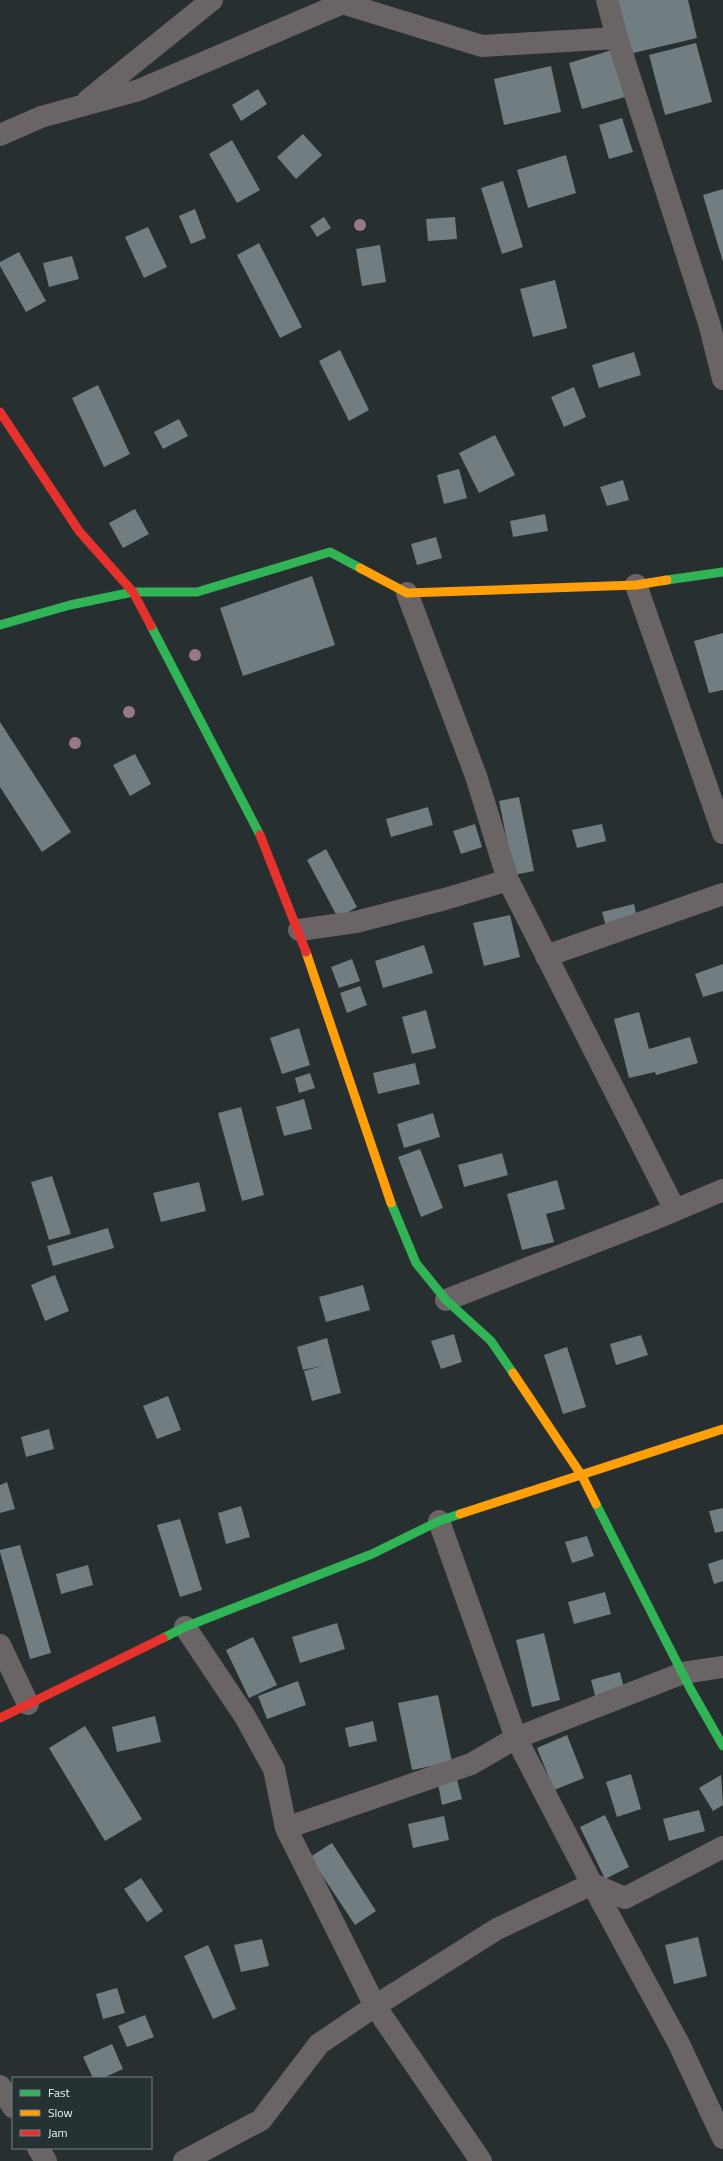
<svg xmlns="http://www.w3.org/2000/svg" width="723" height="2161" font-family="'Titillium Web',sans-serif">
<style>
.building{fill:#717d80}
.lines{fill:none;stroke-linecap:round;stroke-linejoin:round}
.street{stroke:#6a6467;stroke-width:22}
.fast{stroke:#30b455;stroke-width:9}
.slow{stroke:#ff9f0a;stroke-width:9}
.jam{stroke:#e5322d;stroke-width:9}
.tree{fill:#987887}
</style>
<rect width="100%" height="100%" fill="#282f30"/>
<path class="building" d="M 617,0 L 688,0 L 697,38 L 629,54 Z
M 696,43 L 712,102 L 665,115 L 649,55 Z
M 612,50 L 625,97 L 582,109 L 569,63 Z
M 551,66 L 561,112 L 504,125 L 494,79 Z
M 258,89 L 267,104 L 241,121 L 232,105 Z
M 622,118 L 633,152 L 609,159 L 599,125 Z
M 303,134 L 322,155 L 296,179 L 277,157 Z
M 232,140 L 260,190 L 237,203 L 209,154 Z
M 566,155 L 576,193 L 528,208 L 517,170 Z
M 503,181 L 523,247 L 502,254 L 481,188 Z
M 723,189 L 723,262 L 703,195 Z
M 195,209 L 206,238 L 191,244 L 179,216 Z
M 324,217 L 331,228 L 317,237 L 310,226 Z
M 455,217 L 457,239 L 428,241 L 426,219 Z
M 148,227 L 167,267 L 144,278 L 125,237 Z
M 259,243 L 302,327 L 280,338 L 237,255 Z
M 380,245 L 386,282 L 362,286 L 356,249 Z
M 19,252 L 46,301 L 26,312 L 0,266 L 0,262 Z
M 72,256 L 79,279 L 49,287 L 43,263 Z
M 555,280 L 567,328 L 533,337 L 520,289 Z
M 340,350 L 369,410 L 349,421 L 319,361 Z
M 634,352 L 641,375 L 599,388 L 592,365 Z
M 98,385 L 130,454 L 104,467 L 72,398 Z
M 574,387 L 586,417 L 564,427 L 551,397 Z
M 179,419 L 188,436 L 163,449 L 154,432 Z
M 495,435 L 515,475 L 479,493 L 459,453 Z
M 459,469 L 467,498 L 444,504 L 437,475 Z
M 623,480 L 629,500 L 607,506 L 600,487 Z
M 135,509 L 149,534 L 123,548 L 109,523 Z
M 545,514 L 548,531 L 513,537 L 510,521 Z
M 436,537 L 442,558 L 417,565 L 411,544 Z
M 312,576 L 335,645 L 243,676 L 220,608 Z
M 723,633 L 723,690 L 709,693 L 694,641 Z
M 0,722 L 71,832 L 42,852 L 0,787 Z
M 135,754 L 151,784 L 130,796 L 113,765 Z
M 519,797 L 534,871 L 514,875 L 499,801 Z
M 428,807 L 433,825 L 391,837 L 386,819 Z
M 475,824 L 482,847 L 461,854 L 453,831 Z
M 602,824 L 606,841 L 577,848 L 572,830 Z
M 326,849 L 357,907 L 338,918 L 307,860 Z
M 634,904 L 638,923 L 607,930 L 602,912 Z
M 510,915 L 520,957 L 484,966 L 473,923 Z
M 424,945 L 433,973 L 383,988 L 375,961 Z
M 352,959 L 360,981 L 339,988 L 331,967 Z
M 723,964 L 723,991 L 703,997 L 695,974 Z
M 360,986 L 367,1005 L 347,1013 L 340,993 Z
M 426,1010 L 436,1048 L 412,1054 L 402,1017 Z
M 639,1012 L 649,1049 L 690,1037 L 698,1063 L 656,1075 L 655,1072 L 629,1078 L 614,1019 Z
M 299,1028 L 310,1065 L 282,1074 L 270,1038 Z
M 415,1063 L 420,1084 L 378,1094 L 373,1073 Z
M 310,1073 L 315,1088 L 299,1093 L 295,1078 Z
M 304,1099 L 312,1129 L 284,1136 L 276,1107 Z
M 241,1107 L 264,1195 L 242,1201 L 218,1113 Z
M 433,1113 L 440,1137 L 404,1148 L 397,1124 Z
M 420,1149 L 443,1208 L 421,1217 L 398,1157 Z
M 502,1153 L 508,1175 L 464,1187 L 458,1165 Z
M 52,1176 L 71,1234 L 49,1240 L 31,1182 Z
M 557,1180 L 565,1209 L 546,1214 L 554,1242 L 522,1250 L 507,1194 Z
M 199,1182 L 206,1211 L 161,1222 L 153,1193 Z
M 108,1228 L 114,1248 L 53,1266 L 47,1246 Z
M 55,1275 L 69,1311 L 45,1321 L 31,1285 Z
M 363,1285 L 370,1310 L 326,1322 L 319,1297 Z
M 454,1334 L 462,1362 L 441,1369 L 431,1341 Z
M 641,1335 L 648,1355 L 616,1365 L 610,1344 Z
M 327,1338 L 341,1393 L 312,1401 L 304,1371 L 322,1366 L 303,1370 L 297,1347 Z
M 567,1347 L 586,1407 L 563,1414 L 544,1355 Z
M 168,1396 L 181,1430 L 157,1439 L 143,1406 Z
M 49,1429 L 54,1449 L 26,1457 L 21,1437 Z
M 7,1482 L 15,1509 L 0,1513 L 0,1485 Z
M 241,1506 L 250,1537 L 226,1544 L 218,1513 Z
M 723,1508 L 723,1531 L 715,1533 L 709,1511 Z
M 180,1519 L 202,1590 L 180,1597 L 157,1525 Z
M 587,1536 L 594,1556 L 572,1563 L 565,1542 Z
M 20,1545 L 51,1653 L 30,1659 L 0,1552 L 0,1550 Z
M 723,1559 L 723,1581 L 714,1584 L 708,1564 Z
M 88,1565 L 93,1585 L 61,1594 L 56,1574 Z
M 605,1592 L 611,1614 L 574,1624 L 568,1602 Z
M 337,1623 L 345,1649 L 300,1663 L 292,1637 Z
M 544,1633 L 560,1700 L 532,1707 L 516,1640 Z
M 253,1637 L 277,1685 L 249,1698 L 226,1650 Z
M 620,1672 L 625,1692 L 596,1699 L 591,1680 Z
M 298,1681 L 306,1705 L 267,1719 L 258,1696 Z
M 438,1695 L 452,1762 L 412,1770 L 398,1703 Z
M 155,1716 L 161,1742 L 117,1752 L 112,1727 Z
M 373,1721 L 377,1741 L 349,1747 L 345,1728 Z
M 85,1726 L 142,1819 L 105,1841 L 49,1748 Z
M 567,1735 L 584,1778 L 554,1790 L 537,1748 Z
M 631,1774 L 641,1809 L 617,1817 L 606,1782 Z
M 721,1775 L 723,1805 L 713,1811 L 699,1788 Z
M 457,1780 L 462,1799 L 442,1805 L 438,1784 Z
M 699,1810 L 705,1831 L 669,1841 L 663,1819 Z
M 605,1815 L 629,1867 L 605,1879 L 580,1827 Z
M 444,1816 L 449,1840 L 413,1848 L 408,1824 Z
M 332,1843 L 376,1911 L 355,1925 L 310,1857 Z
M 141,1878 L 163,1911 L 147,1922 L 124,1889 Z
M 698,1937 L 707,1976 L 674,1984 L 665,1945 Z
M 262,1939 L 269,1966 L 241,1972 L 234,1945 Z
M 208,1945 L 236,2009 L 213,2019 L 184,1956 Z
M 117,1988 L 125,2013 L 103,2019 L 96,1994 Z
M 145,2015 L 154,2037 L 127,2047 L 118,2026 Z
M 112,2044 L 123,2069 L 103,2078 L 93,2078 L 83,2057 Z"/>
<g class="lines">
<path class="street" d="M 607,0 L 617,38 L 709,323 L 723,379
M 342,3 L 482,46 L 617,38
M 88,100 L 212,0
M 0,135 L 41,117 L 139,90 L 350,0
M 636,585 L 723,833
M 407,593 L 476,776 L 508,880 L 675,1210
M 299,930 L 356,922 L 445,899 L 508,880
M 546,956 L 723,894
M 446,1300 L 652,1220 L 723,1190
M 439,1521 L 516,1738 L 592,1884 L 679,2044 L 723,2138
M 185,1627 L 244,1715 L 274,1769 L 286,1828 L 375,2006 L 481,2161
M 0,1645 L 28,1704
M 286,1828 L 471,1764 L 516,1738 L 683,1673 L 723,1667
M 0,2086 L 13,2107
M 38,2148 L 46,2161
M 184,2161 L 261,2120 L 319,2044 L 375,2006 L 497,1929 L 592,1884 L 625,1898 L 723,1847"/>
<path class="fast" d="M 667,580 L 723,572
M 0,625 L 70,605 L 133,592 L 197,592 L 330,552 L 360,568
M 151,626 L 260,835
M 391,1203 L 416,1263 L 446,1300 L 491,1341 L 513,1373
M 596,1504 L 691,1690 L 723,1746
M 163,1638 L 185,1627 L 372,1554 L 439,1521 L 460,1514"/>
<path class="slow" d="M 360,568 L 407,593 L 636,585 L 667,580
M 306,952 L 391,1203
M 513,1373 L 582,1476 L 596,1504
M 460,1514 L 723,1429"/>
<path class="jam" d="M 0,412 L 79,531 L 133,592 L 151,626
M 260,835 L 306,952
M 0,1718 L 163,1638"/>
</g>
<g class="tree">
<circle cx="360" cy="225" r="6"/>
<circle cx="195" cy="655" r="6"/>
<circle cx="129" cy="712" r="6"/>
<circle cx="75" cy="743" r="6"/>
</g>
<rect x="12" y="2077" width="140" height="72" fill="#253133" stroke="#758081"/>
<rect x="20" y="2090" width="20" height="6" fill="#30b455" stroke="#758081"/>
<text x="48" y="2097" font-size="12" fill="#eef6f7">Fast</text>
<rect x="20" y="2110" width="20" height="6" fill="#ff9f0a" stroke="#758081"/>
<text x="48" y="2117" font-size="12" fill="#eef6f7">Slow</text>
<rect x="20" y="2130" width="20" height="6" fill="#e5322d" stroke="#758081"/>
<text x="48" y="2137" font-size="12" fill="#eef6f7">Jam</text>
</svg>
